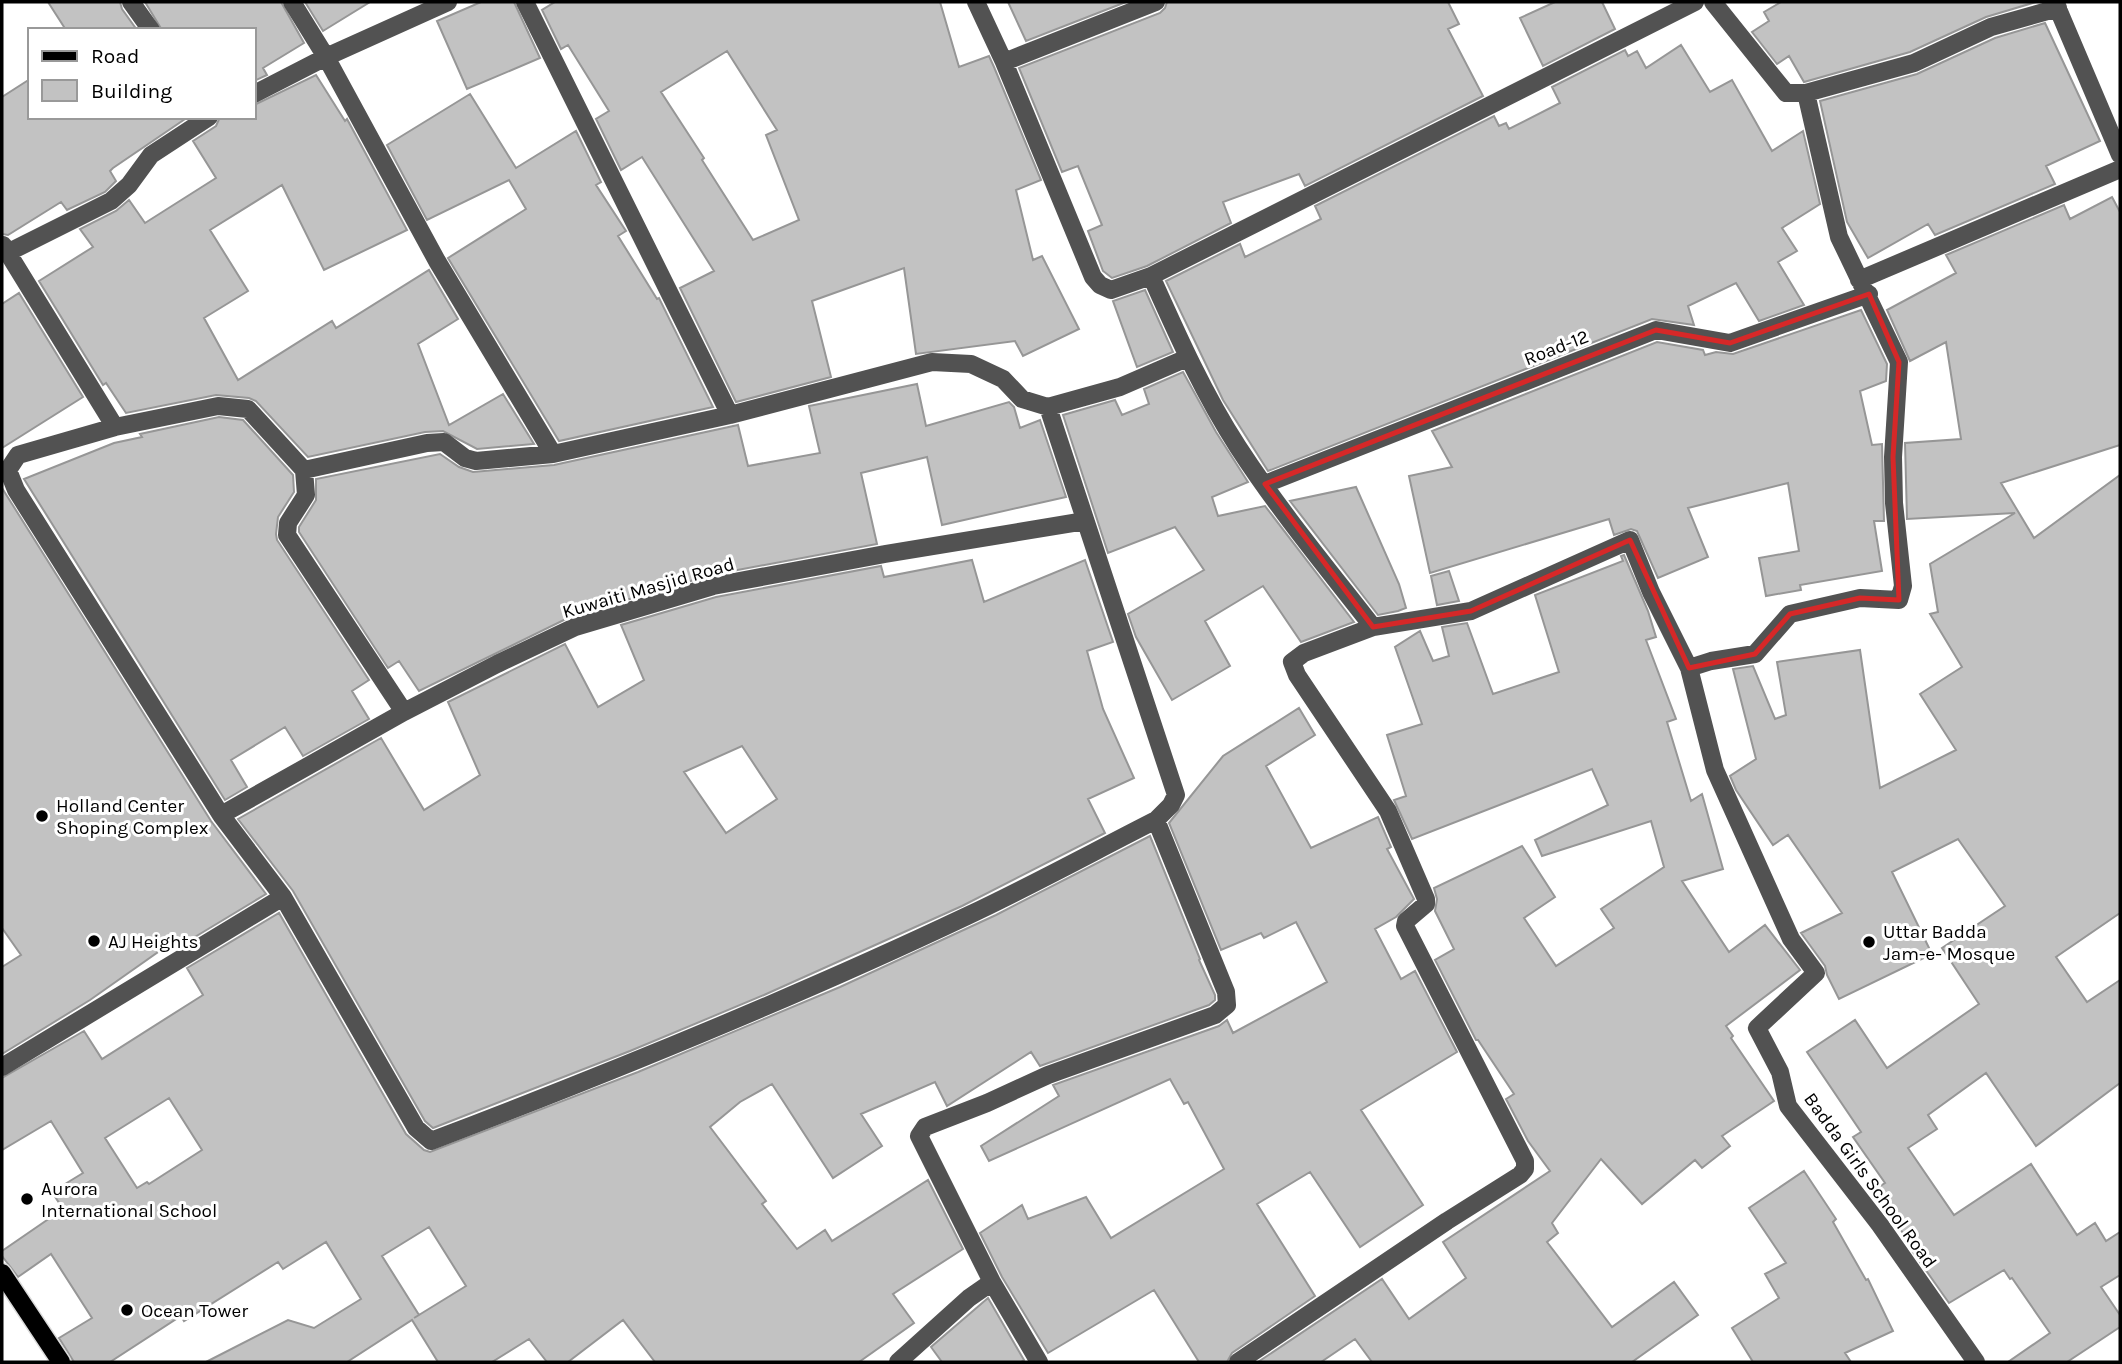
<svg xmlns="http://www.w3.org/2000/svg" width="2122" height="1364" font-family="Karla,sans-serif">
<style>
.building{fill:#c2c2c2;stroke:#969696;stroke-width:2;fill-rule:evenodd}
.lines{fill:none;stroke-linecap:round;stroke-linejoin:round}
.major-casing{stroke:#dbdbdb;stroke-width:21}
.minor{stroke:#525252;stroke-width:18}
.major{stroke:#000;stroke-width:18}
.marked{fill:none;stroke:#d62828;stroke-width:5;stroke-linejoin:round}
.poi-dot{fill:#000;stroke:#fff;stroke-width:2.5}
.labels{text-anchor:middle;stroke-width:6;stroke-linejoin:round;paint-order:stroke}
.street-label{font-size:19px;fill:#000;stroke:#fff}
.poi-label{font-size:19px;fill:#000;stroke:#fff;text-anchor:start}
</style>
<rect width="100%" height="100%" fill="#fff"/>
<path class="building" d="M 48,2 L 120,2 L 122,9 L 137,30 L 66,30 Z
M 145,2 L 281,2 L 304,43 L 263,68 L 267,75 L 254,81 L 254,30 L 162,30 Z
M 305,2 L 370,2 L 323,31 Z
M 481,2 L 514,2 L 540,58 L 467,89 L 437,21 Z
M 555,2 L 940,2 L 959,67 L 989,56 L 994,67 L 1041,180 L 1016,190 L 1033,260 L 1042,256 L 1079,329 L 1023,356 L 1015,341 L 916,354 L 904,268 L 812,301 L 831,377 L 736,402 L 680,288 L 714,271 L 642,157 L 621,170 L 596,119 L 609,111 L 568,45 L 561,49 L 542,10 ZM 727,51 L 777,130 L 766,135 L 799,220 L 753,240 L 702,160 L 704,158 L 661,92 Z
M 1008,2 L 1126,2 L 1026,41 Z
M 1167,2 L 1448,2 L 1459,24 L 1448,29 L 1483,96 L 1305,186 L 1299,174 L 1223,202 L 1231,223 L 1147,266 L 1112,278 L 1103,271 L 1088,231 L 1102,225 L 1078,166 L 1062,172 L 1019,68 L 1160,13 L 1165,8 Z
M 1555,2 L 1602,2 L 1615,29 L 1543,66 L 1520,18 Z
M 1781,2 L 2036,2 L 1986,17 L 1910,52 L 1804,82 L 1789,56 L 1777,64 L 1752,32 L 1769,21 L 1764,12 Z
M 2045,23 L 2100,141 L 2046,166 L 2055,184 L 1935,235 L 1928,224 L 1868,258 L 1847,222 L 1820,101 L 1917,74 L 1995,38 Z
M 1681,45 L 1710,92 L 1732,80 L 1772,151 L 1803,131 L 1820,204 L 1782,228 L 1797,251 L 1778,262 L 1804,305 L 1759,321 L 1736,283 L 1688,306 L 1694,325 L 1652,319 L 1268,471 L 1223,400 L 1166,281 L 1240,244 L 1245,257 L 1321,219 L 1315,206 L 1494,116 L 1499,126 L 1506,123 L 1509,129 L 1560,103 L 1552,87 L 1625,50 L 1628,56 L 1637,51 L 1646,68 Z
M 316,75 L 345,121 L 347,119 L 407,230 L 324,270 L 282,185 L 210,230 L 248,291 L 204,318 L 238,380 L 332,321 L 336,328 L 429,270 L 458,319 L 418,344 L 449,425 L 503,394 L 534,444 L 477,449 L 443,431 L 425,432 L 308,457 L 256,401 L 249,398 L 216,395 L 126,413 L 106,383 L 103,385 L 39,281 L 93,247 L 80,229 L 116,211 L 129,200 L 145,223 L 216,178 L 193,141 L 216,126 L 220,117 L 254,117 L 254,105 Z
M 30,79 L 30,117 L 188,117 L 113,168 L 110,171 L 116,181 L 105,192 L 67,210 L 61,202 L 8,235 L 2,234 L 2,97 Z
M 470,94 L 516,168 L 576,131 L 601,182 L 596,185 L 626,231 L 618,236 L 657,299 L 659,298 L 713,407 L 559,441 L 448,258 L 526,209 L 509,180 L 427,220 L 387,145 Z
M 2112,197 L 2120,212 L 2120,445 L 2001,483 L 2034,538 L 2120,475 L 2120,913 L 2056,957 L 2087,1002 L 2120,980 L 2120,1083 L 2036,1146 L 1986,1073 L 1928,1115 L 1937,1129 L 1908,1148 L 1954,1215 L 2031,1164 L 2077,1235 L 2095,1223 L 2106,1241 L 2120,1232 L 2120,1275 L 2101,1287 L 2120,1315 L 2120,1327 L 2067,1362 L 2008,1362 L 2050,1333 L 2012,1278 L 2010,1279 L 2004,1270 L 1949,1303 L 1913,1252 L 1915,1251 L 1874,1190 L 1885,1183 L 1853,1137 L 1861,1132 L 1807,1052 L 1855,1020 L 1887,1068 L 1979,1004 L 1942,948 L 2005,906 L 1958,839 L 1892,872 L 1932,954 L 1839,999 L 1827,975 L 1825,966 L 1801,933 L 1842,913 L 1788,835 L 1773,845 L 1736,790 L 1730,776 L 1756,759 L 1733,669 L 1753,666 L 1775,719 L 1786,715 L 1777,662 L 1860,650 L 1880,788 L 1956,750 L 1920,694 L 1962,667 L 1930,614 L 1938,612 L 1930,564 L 2015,513 L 1907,519 L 1905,443 L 1961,439 L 1946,342 L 1910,361 L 1887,310 L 1956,273 L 1946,255 L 2064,205 L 2070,219 Z
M 1145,290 L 1173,352 L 1137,367 L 1113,301 Z
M 19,293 L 83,397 L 2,448 L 2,304 Z
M 1861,310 L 1887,364 L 1886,381 L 1860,391 L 1872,445 L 1882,444 L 1884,521 L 1874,521 L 1882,571 L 1800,585 L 1801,590 L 1766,596 L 1759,558 L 1799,551 L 1788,483 L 1688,508 L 1708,557 L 1658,578 L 1637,531 L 1631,529 L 1614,535 L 1609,519 L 1430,573 L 1409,476 L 1452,467 L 1432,431 L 1657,342 L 1703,350 L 1705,355 L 1716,352 L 1733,354 Z
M 1183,372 L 1216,432 L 1248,482 L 1212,497 L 1218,516 L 1265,506 L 1354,622 L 1301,642 L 1263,586 L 1205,621 L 1230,666 L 1172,700 L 1136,637 L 1128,614 L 1204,570 L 1175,527 L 1108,553 L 1063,415 L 1115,400 L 1122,415 L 1149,404 L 1144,389 Z
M 917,384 L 926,426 L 1009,402 L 1014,407 L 1020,428 L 1040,420 L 1066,497 L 942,525 L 927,457 L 861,473 L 877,544 L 711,575 L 572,616 L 419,691 L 399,661 L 388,668 L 299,532 L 299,527 L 316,500 L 316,479 L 440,454 L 459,467 L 473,472 L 554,465 L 738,425 L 748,466 L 820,453 L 809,406 Z
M 219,417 L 243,420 L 293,475 L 294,492 L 278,517 L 276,534 L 277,540 L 369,680 L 352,691 L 369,719 L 303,756 L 285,727 L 231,760 L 247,787 L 225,800 L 24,479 L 114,443 L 142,437 L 140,434 Z
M 1356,487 L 1399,584 L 1406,608 L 1398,611 L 1378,615 L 1290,501 Z
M 2,488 L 211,821 L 266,894 L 175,949 L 171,943 L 90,1000 L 2,1054 L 2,967 L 21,955 L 2,928 Z
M 1624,555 L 1648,611 L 1656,637 L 1646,640 L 1676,719 L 1667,722 L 1691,801 L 1702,794 L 1723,869 L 1682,881 L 1729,952 L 1765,925 L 1800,970 L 1726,1026 L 1733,1036 L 1731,1038 L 1774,1101 L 1722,1136 L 1730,1146 L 1702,1168 L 1695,1160 L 1642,1204 L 1601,1159 L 1552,1223 L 1558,1233 L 1547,1242 L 1612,1327 L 1674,1282 L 1698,1315 L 1632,1362 L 1372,1362 L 1355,1339 L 1321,1362 L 1258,1362 L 1382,1279 L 1409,1319 L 1466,1278 L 1443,1242 L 1550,1171 L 1528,1141 L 1506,1099 L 1514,1094 L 1478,1040 L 1476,1040 L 1435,960 L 1454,949 L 1435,911 L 1437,899 L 1434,888 L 1522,846 L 1555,897 L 1524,918 L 1556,966 L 1614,928 L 1601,909 L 1664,867 L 1651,821 L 1542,856 L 1535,840 L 1608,805 L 1592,769 L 1412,839 L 1394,800 L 1406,796 L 1387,735 L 1422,724 L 1395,647 L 1420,631 L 1433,661 L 1449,656 L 1442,627 L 1467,623 L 1493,694 L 1559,672 L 1535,595 L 1623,561 L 1621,556 Z
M 972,560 L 984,602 L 1085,560 L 1113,642 L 1087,651 L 1103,709 L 1134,778 L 1088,799 L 1105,833 L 962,906 L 764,995 L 630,1051 L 433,1128 L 425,1121 L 293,891 L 238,819 L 381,738 L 424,810 L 480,775 L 448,702 L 565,644 L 598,707 L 644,680 L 621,625 L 716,597 L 881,566 L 884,577 ZM 742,746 L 777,799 L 726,833 L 684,772 Z
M 1449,571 L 1459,601 L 1437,605 L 1431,576 Z
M 1299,708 L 1315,735 L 1266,766 L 1311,848 L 1378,817 L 1391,847 L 1387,849 L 1414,899 L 1396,917 L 1375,929 L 1401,979 L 1415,971 L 1457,1052 L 1361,1110 L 1423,1205 L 1360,1247 L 1310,1172 L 1257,1204 L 1315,1296 L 1232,1353 L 1227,1362 L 1199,1362 L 1154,1290 L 1048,1353 L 1002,1277 L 980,1233 L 1022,1205 L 1028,1219 L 1086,1197 L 1111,1238 L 1224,1169 L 1188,1102 L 1184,1104 L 1170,1079 L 989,1161 L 981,1146 L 1059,1096 L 1053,1085 L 1219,1026 L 1227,1020 L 1233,1033 L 1327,982 L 1296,922 L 1264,938 L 1261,933 L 1221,950 L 1169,823 L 1223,756 Z
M 1150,836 L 1200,959 L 1199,960 L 1215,995 L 1215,1000 L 1209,1005 L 1040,1066 L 1031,1052 L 947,1106 L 935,1082 L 861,1114 L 882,1146 L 833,1178 L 772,1084 L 740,1102 L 710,1127 L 766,1201 L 762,1204 L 797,1249 L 825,1230 L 832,1241 L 928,1180 L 963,1249 L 893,1294 L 914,1323 L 859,1362 L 655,1362 L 623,1320 L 568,1362 L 547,1362 L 529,1339 L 492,1362 L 438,1362 L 412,1320 L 347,1362 L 206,1362 L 288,1320 L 314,1328 L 361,1299 L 326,1242 L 283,1269 L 278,1262 L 184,1321 L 181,1316 L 110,1362 L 74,1362 L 59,1338 L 92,1318 L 51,1254 L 18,1277 L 2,1256 L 2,1251 L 63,1209 L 52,1192 L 83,1173 L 51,1121 L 2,1150 L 2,1078 L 84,1031 L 102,1059 L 203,995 L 187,968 L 279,913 L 406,1134 L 424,1150 L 430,1152 L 638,1072 L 840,987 L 996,915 ZM 169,1098 L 202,1150 L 149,1184 L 147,1182 L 137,1188 L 105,1138 ZM 429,1227 L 466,1286 L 414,1318 L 419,1315 L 382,1256 Z
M 1804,1171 L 1836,1219 L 1833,1222 L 1866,1280 L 1868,1279 L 1893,1331 L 1845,1353 L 1851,1362 L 1753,1362 L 1732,1328 L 1779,1298 L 1765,1274 L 1786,1263 L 1749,1208 Z
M 988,1298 L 1024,1360 L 1021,1362 L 942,1362 L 931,1347 Z"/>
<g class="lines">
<defs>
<path id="major" d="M 2,1273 L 61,1362"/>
</defs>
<use href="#major" class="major-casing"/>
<path class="minor" d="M 131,2 L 151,30
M 292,2 L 326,57 L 437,261 L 553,454
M 525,2 L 730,415
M 976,2 L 1004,62 L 1093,277 L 1100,285 L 1111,290 L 1151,276 L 1695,2
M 1713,2 L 1786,93 L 1806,93 L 1839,237 L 1899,362 L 1893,457 L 1894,503 L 1903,586 L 1899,600 L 1860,598 L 1790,614 L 1755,654 L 1711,661 L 1689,668 L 1715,770 L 1791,939 L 1816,973 L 1757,1028 L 1780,1072 L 1788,1106 L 1880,1225 L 1976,1362
M 2055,2 L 2120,155
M 1004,62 L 1156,2
M 1806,93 L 1914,63 L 1991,27 L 2058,8
M 254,94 L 326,57 L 448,2
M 3,245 L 115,427
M 7,253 L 111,201 L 129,185 L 151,155 L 209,117
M 1151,276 C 1177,334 1203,393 1238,447 C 1279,510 1327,568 1373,627
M 1859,280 L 2120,169
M 304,470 L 306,495 L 288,523 L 287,535 L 404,712
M 1265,484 L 1656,330 L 1730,343 L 1869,294
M 221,815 L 404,712 L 497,664 L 575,627 L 713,586 L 885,554 L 1085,521
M 283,897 L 416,1128 L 431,1141 C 612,1072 792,999 967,916 C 1031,886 1093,852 1156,820 L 1171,805 L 1176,795 L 1048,407
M 2,1067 L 283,897 L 221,815 L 16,490 L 8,470 L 18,455 L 115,427 L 218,406 L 248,409 L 304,470 L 427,443 L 444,442 L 465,458 L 476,461 L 553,454 L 730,415 L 932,362 L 971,364 L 1003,379 L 1022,399 L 1048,407 L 1120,387 L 1187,358
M 992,1282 L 919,1136 L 925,1127 L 987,1103 L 1048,1075 L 1215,1015 L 1227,1005 L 1226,992 L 1156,820
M 898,1362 L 969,1298 L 992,1282 L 1039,1362
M 1238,1362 L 1447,1221 L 1520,1175 L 1525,1169 L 1525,1161 L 1405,926 L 1406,921 L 1426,904 L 1426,899 L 1388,811 L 1297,675 L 1292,662 L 1304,653 L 1373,627 L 1471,611 L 1630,540 L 1651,592 L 1689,668"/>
<use href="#major" class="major"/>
</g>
<path class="marked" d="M 1869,294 L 1899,362 L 1893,457 L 1899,600 L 1860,598 L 1790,614 L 1755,654 L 1689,668 L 1630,540 L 1471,611 L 1373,627 L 1265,484 L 1656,330 L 1730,343 Z"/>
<g class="poi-dot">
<circle cx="42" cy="816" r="7"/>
<circle cx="94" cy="941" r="7"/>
<circle cx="1869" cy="942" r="7"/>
<circle cx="27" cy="1199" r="7"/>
<circle cx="127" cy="1310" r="7"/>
</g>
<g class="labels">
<g class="street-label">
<text transform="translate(1556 347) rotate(-21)" y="7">Road-12</text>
<text transform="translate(648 587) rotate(-16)" y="7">Kuwaiti Masjid Road</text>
<text transform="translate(1871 1180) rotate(54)" y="7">Badda Girls School Road</text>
</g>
<g class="poi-label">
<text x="56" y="812">Holland Center<tspan x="56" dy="22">Shoping Complex</tspan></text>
<text x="1883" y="938">Uttar Badda<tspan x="1883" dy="22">Jam-e- Mosque</tspan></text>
<text x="108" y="948">AJ Heights</text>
<text x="41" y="1195">Aurora<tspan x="41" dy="22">International School</tspan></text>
<text x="141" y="1317">Ocean Tower</text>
</g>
</g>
<rect width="2122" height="1364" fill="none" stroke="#000000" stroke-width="7"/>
<rect x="28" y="28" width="228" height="91" fill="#ffffff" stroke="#999999" stroke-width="2"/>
<rect x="42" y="51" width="35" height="10" fill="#000000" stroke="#999999" stroke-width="2"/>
<text x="91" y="63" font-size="21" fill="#000000">Road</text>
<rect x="42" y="80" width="35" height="21" fill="#c2c2c2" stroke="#999999" stroke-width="2"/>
<text x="91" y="98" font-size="21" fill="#000000">Building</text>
</svg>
